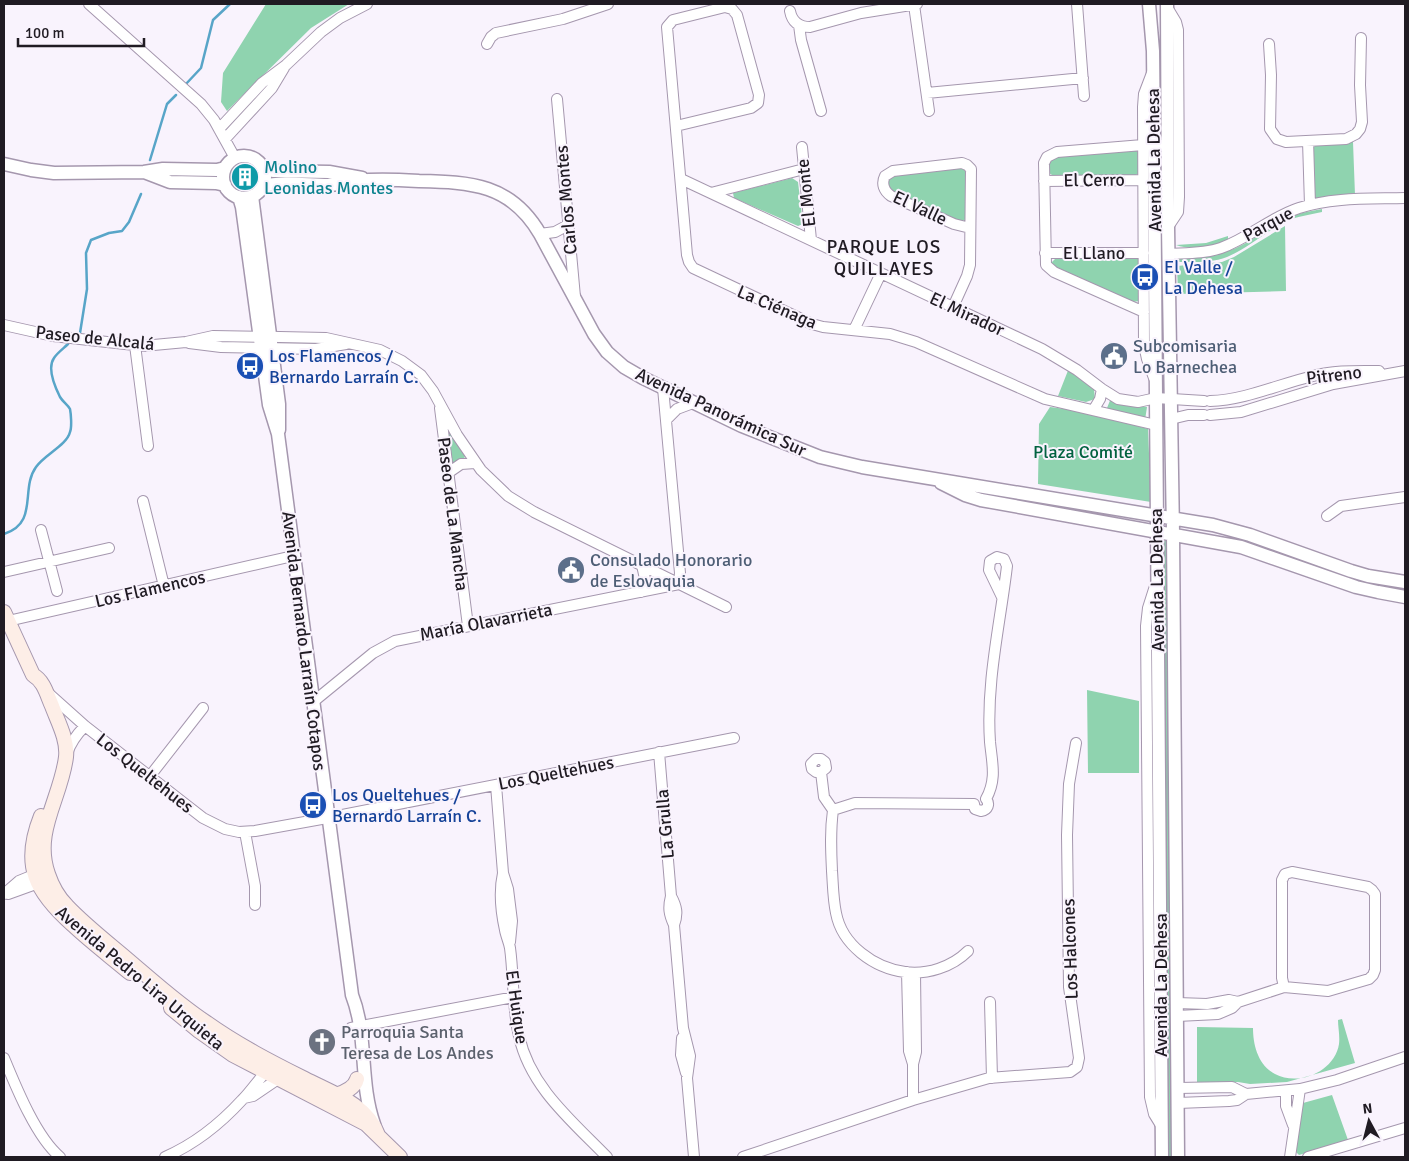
<svg xmlns="http://www.w3.org/2000/svg" width="1409" height="1161" font-family="Signika,sans-serif">
<style>
.green{fill:#8fd3af}
.lines{fill:none;stroke-linecap:round;stroke-linejoin:round}
.stream{stroke:#58a5c8;stroke-width:2.5}
.minor-casing{stroke:#a597ae;stroke-width:12}
.tertiary-casing{stroke:#a597ae;stroke-width:15}
.secondary-casing{stroke:#a597ae;stroke-width:16}
.minor{stroke:#fff;stroke-width:10}
.tertiary{stroke:#fff;stroke-width:12}
.secondary{stroke:#fdeee7;stroke-width:14}
.labels{text-anchor:middle;stroke-width:4;stroke-linejoin:round;paint-order:stroke}
.street-label{font-size:18px;fill:#201b23;stroke:#f9f3fd}
.culture-label{font-size:18px;fill:#0d838f;stroke:#f9f3fd;text-anchor:start}
.transit-label{font-size:18px;fill:#164399;stroke:#f9f3fd;text-anchor:start}
.service-label{font-size:18px;fill:#4e5e75;stroke:#f9f3fd;text-anchor:start}
.park-label{font-size:18px;fill:#026240;stroke:#f9f3fd}
.worship-label{font-size:18px;fill:#5b616d;stroke:#f9f3fd;text-anchor:start}
.neighbourhood-label{font-size:19px;letter-spacing:1px;fill:#201b23;stroke:#f9f3fd}
</style>
<rect width="100%" height="100%" fill="#f9f3fd"/>
<path class="green" d="M 266,4 L 349,4 L 311,28 L 227,111 L 221,102 L 223,73 Z
M 1353,142 L 1355,195 L 1318,199 L 1314,197 L 1313,147 L 1320,144 Z
M 1135,150 L 1139,153 L 1139,173 L 1136,175 L 1057,176 L 1052,175 L 1049,173 L 1049,162 L 1054,157 Z
M229 177a15 15 0 1 1 30 0a15 15 0 1 1-30 0Z
M 961,167 L 966,172 L 966,219 L 961,222 L 891,191 L 888,185 L 888,180 L 893,175 Z
M 792,178 L 798,182 L 803,224 L 798,226 L 734,198 L 733,193 Z
M 1322,209 L 1322,212 C 1309,215 1297,216 1285,222 C 1265,232 1248,248 1227,257 C 1212,263 1193,262 1177,262 L 1179,259 C 1199,257 1217,256 1236,248 C 1249,242 1260,234 1272,226 C 1287,216 1304,212 1322,209 Z
M 1159,225 L 1164,262 L 1165,388 L 1160,388 Z
M 1285,226 L 1286,291 L 1178,294 L 1177,266 L 1222,262 L 1234,257 Z
M 1228,236 L 1228,240 C 1212,246 1192,251 1176,245 L 1206,243 Z
M 1056,258 L 1137,258 L 1139,259 L 1140,301 L 1132,302 L 1054,268 L 1051,263 Z
M 1069,368 L 1094,389 L 1095,399 L 1086,402 L 1058,396 Z
M 1111,398 L 1121,403 L 1147,407 L 1145,420 L 1107,408 Z
M 1050,407 L 1088,412 L 1148,429 L 1151,502 L 1038,484 L 1039,424 Z
M 448,428 L 465,456 L 464,459 L 452,463 L 450,460 L 447,430 Z
M 1165,539 L 1168,539 L 1173,1157 L 1166,1157 L 1163,544 Z
M 1087,690 L 1139,701 L 1139,773 L 1088,773 Z
M 1342,1019 L 1355,1063 L 1287,1082 L 1250,1084 L 1238,1082 L 1197,1082 L 1197,1027 L 1253,1028 C 1253,1045 1258,1065 1275,1074 C 1299,1087 1335,1071 1339,1044 C 1340,1036 1338,1027 1338,1020 Z
M 1332,1095 L 1348,1140 L 1299,1155 L 1295,1151 L 1303,1103 Z"/>
<g class="lines">
<path class="stream" d="M 185,85 L 201,68 L 213,20 L 230,4
M 150,160 L 167,104 L 176,95
M 80,333 L 87,289 L 86,253 L 91,240 L 109,233 L 122,231 L 129,222 L 141,194
M 4,534 C 39,523 20,489 36,467 C 44,455 67,445 70,432 C 72,427 71,414 70,409 C 68,405 63,402 60,397 C 55,387 47,368 54,358 C 57,353 64,348 68,344"/>
<defs>
<path id="minor" d="M 89,4 L 201,104 L 214,120 L 235,158
M 1077,4 L 1084,96
M 914,5 L 929,111
M 1167,7 L 1176,22 L 1178,30 L 1179,197 L 1178,212 L 1168,227
M 790,11 C 792,22 799,27 810,27 L 861,13 L 917,4
M 799,25 L 801,40 L 821,111
M 487,44 L 491,37 L 496,33 L 563,19 L 608,4
M 1269,44 L 1271,75 L 1270,129 L 1277,139 L 1286,142 L 1346,139 L 1356,134 L 1360,129 L 1362,122 L 1360,85 L 1361,38
M 1152,73 L 1144,94 L 1143,107 L 1144,345 L 1147,359 L 1154,378
M 927,93 L 1083,78
M 557,99 L 575,297
M 676,126 L 751,108 L 758,103 L 759,95 L 737,15 L 732,9 L 725,7 L 673,20 L 667,27 L 687,255 L 689,262 L 693,268 L 812,324 L 823,327 L 890,334 L 916,342 L 1045,399 L 1156,425
M 219,129 L 262,83 L 286,65 L 321,32 L 340,18 L 367,4
M 225,139 L 272,88 L 284,68
M 1308,141 L 1310,205
M 802,147 L 811,240
M 681,179 L 1042,349 L 1077,370 L 1102,389 L 1118,399 L 1138,402 L 1156,398 L 1204,401
M 1044,181 L 1143,180
M 711,193 L 804,169
M 540,234 L 555,232 L 568,225
M 1045,253 L 1144,253
M 1168,254 C 1186,253 1204,254 1221,248 C 1249,238 1271,217 1299,208 C 1332,197 1370,199 1405,198
M 953,307 L 967,276 L 970,265 L 971,169 L 967,165 L 962,163 L 893,171 L 885,176 C 881,184 884,191 891,196 L 954,224 L 970,228
M 1144,312 L 1054,272 L 1046,265 L 1044,163 L 1047,157 L 1057,152 L 1143,145 L 1161,145
M 4,325 L 53,336 L 143,346 L 186,342 L 213,336 L 280,337 L 326,338 L 380,350 L 402,361 L 421,375 L 433,391 L 457,435 L 481,470 L 508,496 L 534,512 L 726,607
M 854,330 L 881,273
M 189,343 L 221,347 L 316,349 L 346,344
M 135,345 L 148,446
M 1210,401 C 1246,400 1279,384 1313,376 C 1334,370 1357,371 1379,371
M 440,408 L 468,626
M 1094,409 L 1100,399 L 1102,389
M 1210,415 L 1241,412 L 1333,384 L 1405,371
M 1171,419 L 1188,415 L 1204,415
M 666,420 L 677,409 L 693,403
M 448,473 L 461,464 L 475,463
M 143,501 L 164,586
M 1327,516 L 1341,506 L 1405,497
M 41,530 L 57,591
M 4,572 L 109,548
M 1155,586 L 1148,608 L 1146,626 L 1150,1097 L 1154,1114 L 1162,1127
M 641,592 L 645,579 L 642,565
M 8,621 L 293,556
M 47,692 L 85,726 L 203,818 L 225,829 L 239,832 L 255,831 L 327,818 L 734,738
M 313,702 L 373,653 L 395,641 L 679,584 L 680,573 L 663,388
M 659,752 L 671,896 C 677,907 678,914 674,925
M 67,754 C 70,744 77,734 85,726
M 821,772 L 816,772 L 812,769 L 811,764 L 816,759 L 821,759 L 825,762 L 826,768 L 821,772 L 824,797 L 833,810 C 830,831 831,850 832,871 C 833,885 833,899 836,913 C 842,945 874,968 905,972 C 927,975 952,967 968,951
M 150,776 L 203,708
M 496,785 L 503,873 L 508,889 L 512,921 L 510,942
M 974,804 L 975,809 L 981,811 C 988,810 990,804 986,799 C 997,779 992,763 990,742 C 986,682 1000,625 1007,566 L 1004,559 L 997,557 L 990,561 L 989,570 L 1002,597
M 833,810 L 855,803 L 974,804
M 245,832 L 255,886 L 255,905
M 503,873 C 499,891 501,912 505,930 C 506,936 509,942 510,948 C 514,977 512,1007 519,1036 C 530,1087 572,1121 607,1157
M 4,894 L 19,881 L 41,872
M 8,894 L 44,881
M 671,896 C 668,908 669,914 674,925 L 683,1028 L 690,1056 L 687,1078 L 694,1157
M 907,972 L 909,1051 L 913,1064
M 990,1002 L 992,1078
M 1177,1003 L 1207,1004 L 1229,1000 L 1238,1002
M 1177,1016 L 1218,1014 L 1232,1008 L 1238,1002 L 1284,987 L 1328,991 L 1369,979 L 1373,975 L 1375,970 L 1375,894 L 1372,890 L 1368,887 L 1292,872 L 1285,874 L 1282,880 L 1282,978 L 1284,987
M 351,1028 L 514,997
M 682,1038 L 681,1055 L 686,1073
M 4,1058 C 16,1087 36,1137 60,1157
M 1178,1088 L 1232,1087 L 1246,1094 L 1300,1089 L 1337,1080 L 1405,1057
M 1286,1091 L 1286,1106 L 1293,1125
M 244,1098 L 253,1096 L 278,1079
M 913,1100 L 913,1064 L 916,1052 L 915,973
M 1178,1103 L 1229,1101 L 1237,1100 L 1246,1094
M 165,1157 C 195,1144 220,1124 242,1100 C 252,1090 259,1078 270,1068
M 743,1157 L 913,1100 L 989,1078 L 1070,1072 L 1077,1067 L 1079,1058 L 1069,987 L 1067,835 L 1069,784 L 1076,743
M 1290,1157 L 1300,1089
M 1308,1157 L 1405,1128"/>
<path id="tertiary" d="M 1149,4 L 1153,51 L 1154,145 L 1162,1157
M 1167,4 L 1168,227 L 1173,533 L 1178,1157
M223 177a21 21 0 1 1 42 0a21 21 0 1 1-42 0Z
M 4,164 L 31,170 L 54,173 L 144,172 L 163,169 L 217,170 L 225,168
M 264,169 L 274,171 L 329,172 L 362,178
M 144,172 L 170,182 L 216,183 L 225,185
M 263,186 C 283,181 307,185 328,185 C 342,184 355,181 369,180 C 386,179 403,180 419,181 C 471,182 511,184 540,234 L 594,334 L 607,352 L 624,367 L 643,378 L 742,426 L 820,457 L 862,467 L 1213,525 L 1250,535 L 1351,571 L 1368,576 L 1405,582
M 252,196 L 279,404 L 279,430
M 239,197 L 242,207 L 269,405 L 278,434 L 352,995 C 368,1036 359,1082 374,1124
M 941,483 L 965,495 L 981,500 L 1241,547 L 1356,587 L 1378,592 L 1405,597"/>
<path id="secondary" d="M 4,612 L 33,675 C 44,681 47,695 52,706 C 58,722 68,740 66,757 C 61,798 33,832 48,874 C 52,886 58,897 67,906 C 85,925 107,942 127,959 C 153,981 178,1004 207,1023 C 238,1045 271,1062 305,1079 C 332,1093 367,1104 378,1135
M 41,816 C 21,866 36,892 73,925 C 91,942 111,957 130,973
M 171,1008 L 199,1031 L 233,1055 L 366,1124 L 400,1157
M 336,1095 C 345,1092 355,1088 357,1079"/>
</defs>
<use href="#minor" class="minor-casing"/>
<use href="#tertiary" class="tertiary-casing"/>
<use href="#secondary" class="secondary-casing"/>
<use href="#minor" class="minor"/>
<use href="#tertiary" class="tertiary"/>
<use href="#secondary" class="secondary"/>
</g>
<defs>
<symbol id="building-disc" viewBox="-11 -11 22 22"><circle r="9.5" fill="#0f9aa8" stroke="#f9f3fd"/><path d="M-4-6H4V6H1V3H-1V6H-4ZM-2.5-4.3h1.7v1.8h-1.7ZM.8-4.3h1.7v1.8H.8ZM-2.5-1h1.7V.8h-1.7ZM.8-1h1.7V.8H.8Z" fill="#fff"/></symbol>
<symbol id="bus-disc" viewBox="-11 -11 22 22"><circle r="9.5" fill="#1a4fb4" stroke="#f9f3fd"/><path d="M-5-6H5V4H4V6H2V4H-2V6H-4V4H-5ZM-3.5-4V0h7V-4ZM-3.5 1.2v1.5H-2V1.2ZM2 1.2v1.5H3.5V1.2Z" fill="#fff"/></symbol>
<symbol id="civic-disc" viewBox="-11 -11 22 22"><circle r="9.5" fill="#5c6f8a" stroke="#f9f3fd"/><path d="M-.6-6.5H3V-4.5H.6V-3L4-1V1h2V6H-6V1h2V-1L-.6-3ZM-1.2 2.5V6h2.4V2.5Z" fill="#fff"/></symbol>
<symbol id="church-disc" viewBox="-11 -11 22 22"><circle r="9.5" fill="#6b7280" stroke="#f9f3fd"/><path d="M-1.2-6h2.4v3.5h3.3v2.4h-3.3V6h-2.4V-.1h-3.3v-2.4h3.3Z" fill="#fff"/></symbol>
</defs>
<g fill-rule="evenodd">
<use href="#building-disc" x="229" y="161" width="32" height="32"/>
<use href="#bus-disc" x="1129" y="261" width="32" height="32"/>
<use href="#civic-disc" x="1098" y="340" width="32" height="32"/>
<use href="#bus-disc" x="234" y="350" width="32" height="32"/>
<use href="#civic-disc" x="555" y="554" width="32" height="32"/>
<use href="#bus-disc" x="297" y="789" width="32" height="32"/>
<use href="#church-disc" x="306" y="1026" width="32" height="32"/>
</g>
<g class="labels">
<g class="street-label">
<text transform="translate(1154 160) rotate(-91)" y="6">Avenida La Dehesa</text>
<text transform="translate(1094 180) rotate(-1)" y="6">El Cerro</text>
<text transform="translate(806 193) rotate(-96)" y="6">El Monte</text>
<text transform="translate(566 200) rotate(-95)" y="6">Carlos Montes</text>
<text transform="translate(920 208) rotate(25)" y="6">El Valle</text>
<text transform="translate(1268 224) rotate(-28)" y="6">Parque</text>
<text x="1094" y="259">El Llano</text>
<text transform="translate(777 307) rotate(23)" y="6">La Ciénaga</text>
<text transform="translate(967 314) rotate(25)" y="6">El Mirador</text>
<text transform="translate(95 338) rotate(6)" y="6">Paseo de Alcalá</text>
<text transform="translate(1334 375) rotate(-7)" y="6">Pitreno</text>
<text transform="translate(721 412) rotate(25)" y="6">Avenida Panorámica Sur</text>
<text transform="translate(453 514) rotate(83)" y="6">Paseo de La Mancha</text>
<text transform="translate(1157 580) rotate(-91)" y="6">Avenida La Dehesa</text>
<text transform="translate(150 589) rotate(-13)" y="6">Los Flamencos</text>
<text transform="translate(486 622) rotate(-11)" y="6">María Olavarrieta</text>
<text transform="translate(304 641) rotate(83)" y="6">Avenida Bernardo Larraín Cotapos</text>
<text transform="translate(145 773) rotate(38)" y="6">Los Queltehues</text>
<text transform="translate(556 773) rotate(-11)" y="6">Los Queltehues</text>
<text transform="translate(665 824) rotate(-95)" y="6">La Grulla</text>
<text transform="translate(1070 949) rotate(-92)" y="6">Los Halcones</text>
<text transform="translate(140 978) rotate(40)" y="6">Avenida Pedro Lira Urquieta</text>
<text transform="translate(1161 985) rotate(-90)" y="6">Avenida La Dehesa</text>
<text transform="translate(517 1007) rotate(82)" y="6">El Huique</text>
</g>
<g class="culture-label">
<text x="264" y="173">Molino<tspan x="264" dy="21">Leonidas Montes</tspan></text>
</g>
<g class="transit-label">
<text x="1164" y="273">El Valle /<tspan x="1164" dy="21">La Dehesa</tspan></text>
<text x="269" y="362">Los Flamencos /<tspan x="269" dy="21">Bernardo Larraín C.</tspan></text>
<text x="332" y="801">Los Queltehues /<tspan x="332" dy="21">Bernardo Larraín C.</tspan></text>
</g>
<g class="service-label">
<text x="1133" y="352">Subcomisaria<tspan x="1133" dy="21">Lo Barnechea</tspan></text>
<text x="590" y="566">Consulado Honorario<tspan x="590" dy="21">de Eslovaquia</tspan></text>
</g>
<g class="park-label">
<text x="1083" y="458">Plaza Comité</text>
</g>
<g class="worship-label">
<text x="341" y="1038">Parroquia Santa<tspan x="341" dy="21">Teresa de Los Andes</tspan></text>
</g>
<g class="neighbourhood-label">
<text x="884" y="253">PARQUE LOS<tspan x="884" dy="22">QUILLAYES</tspan></text>
</g>
</g>
<rect width="1409" height="1161" fill="none" stroke="#201b23" stroke-width="10"/>
<g transform="translate(1369 1121) rotate(353)" stroke="#f9f3fd" stroke-width="4" paint-order="stroke">
<path d="M0-4L9 19L0 12L-9 19Z" fill="#201b23"/>
<text y="-8" font-size="14" font-weight="bold" text-anchor="middle" fill="#201b23">N</text>
</g>
<path d="M18 38v8h126v-8" fill="none" stroke="#201b23" stroke-width="2.5"/>
<text x="25" y="38" font-size="15" fill="#201b23" stroke="#f9f3fd" stroke-width="4" paint-order="stroke">100 m</text>
</svg>
